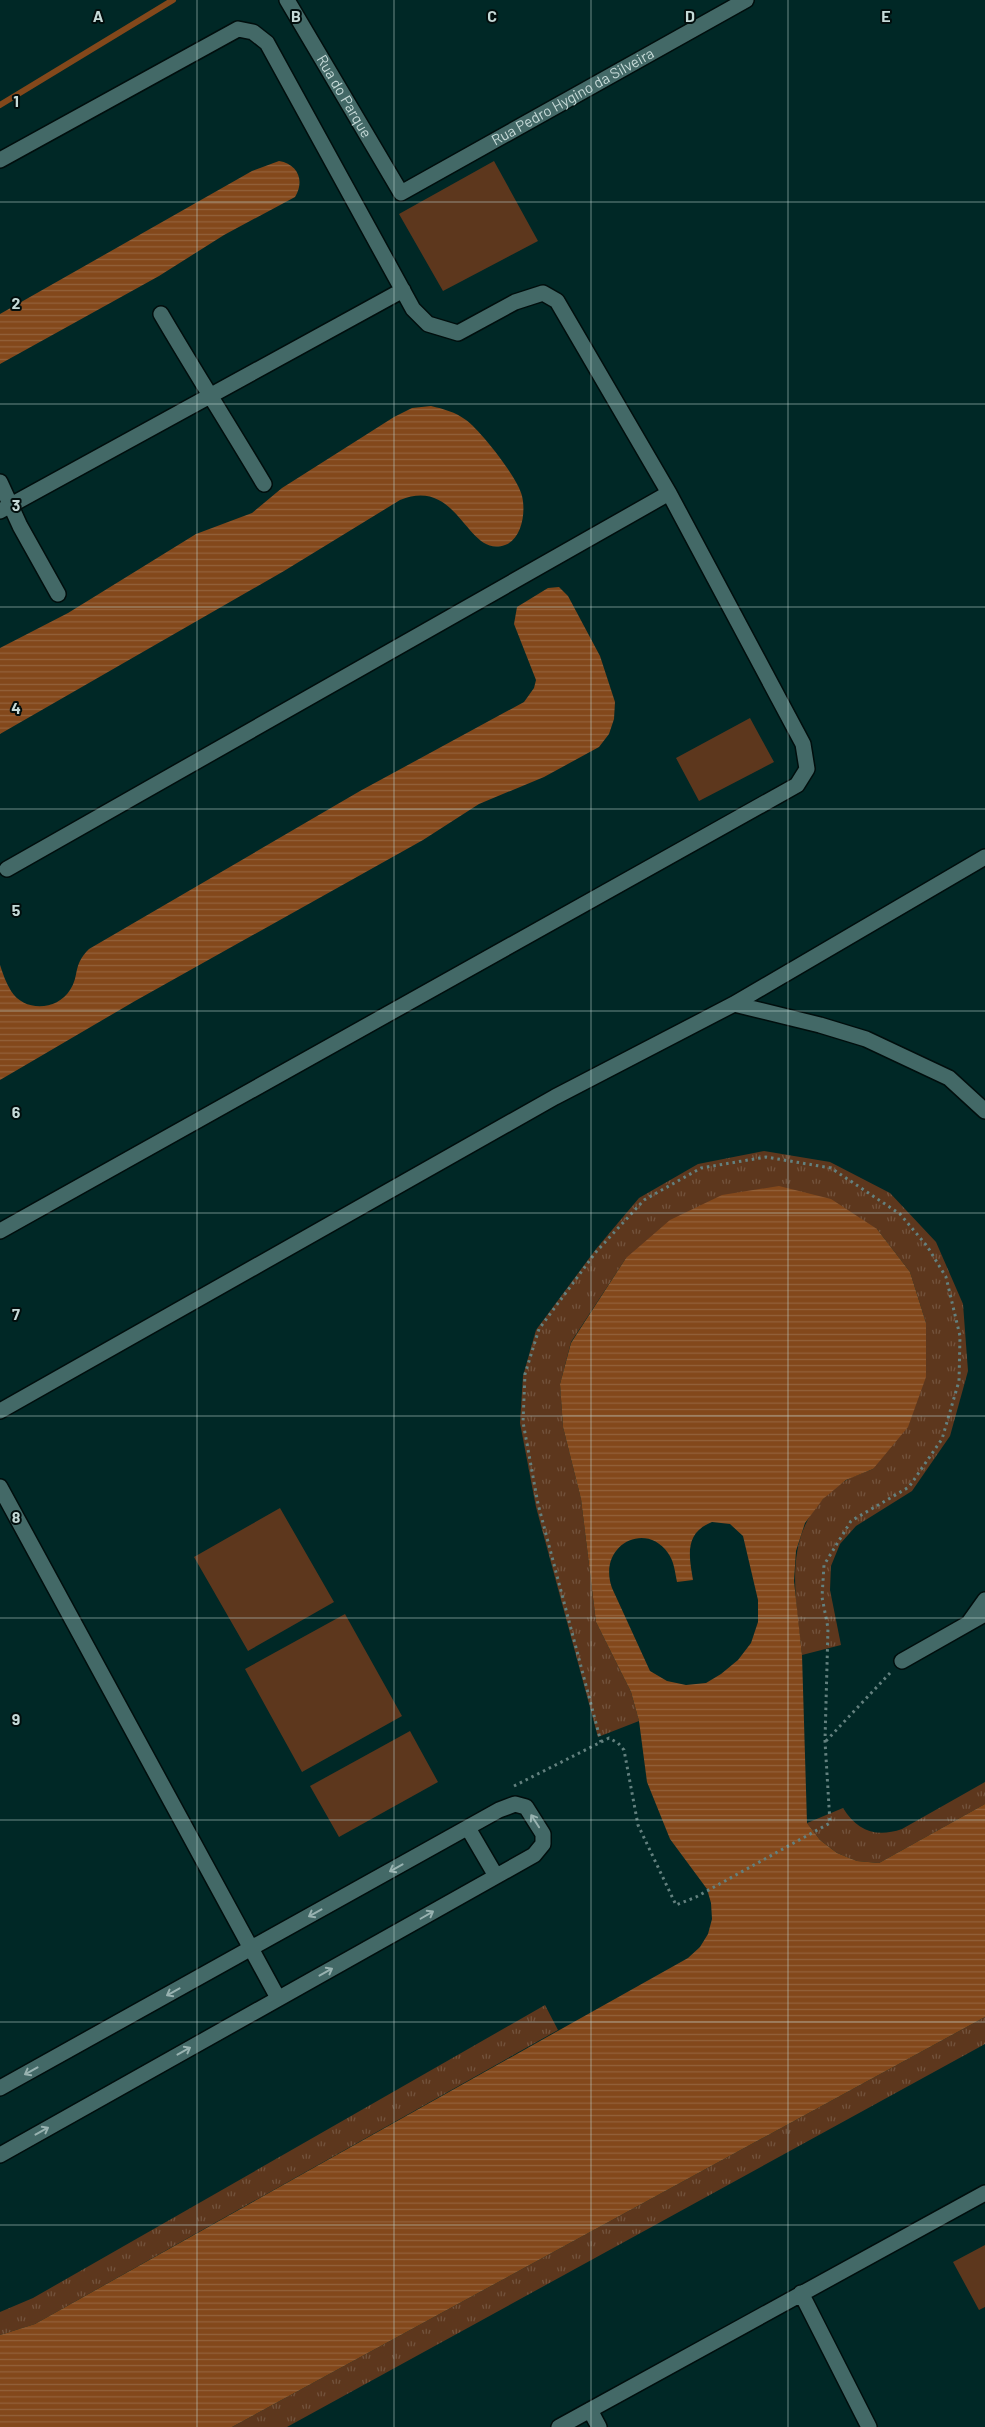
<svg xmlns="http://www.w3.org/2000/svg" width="985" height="2427" font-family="Barlow,sans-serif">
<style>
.grass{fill:url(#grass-tufts)}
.green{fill:#5d371d}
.water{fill:url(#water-rules);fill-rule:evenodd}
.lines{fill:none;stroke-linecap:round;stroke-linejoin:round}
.stream{stroke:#83481b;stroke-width:6}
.street-casing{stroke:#000e0d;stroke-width:18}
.secondary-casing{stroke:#000e0d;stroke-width:18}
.path{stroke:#63817f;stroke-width:3;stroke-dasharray:2.5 4;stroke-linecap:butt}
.street{stroke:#436967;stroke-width:15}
.secondary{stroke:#436967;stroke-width:15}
.oneway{stroke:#98b2b0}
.grid{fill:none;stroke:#c6dad8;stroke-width:1;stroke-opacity:0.55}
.labels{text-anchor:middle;stroke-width:4;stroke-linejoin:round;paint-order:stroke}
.street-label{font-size:15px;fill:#c6dad8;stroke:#020e0d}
.grid-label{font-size:16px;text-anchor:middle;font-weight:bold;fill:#c6dad8;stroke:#020e0d;stroke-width:4;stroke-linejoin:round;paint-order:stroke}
</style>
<defs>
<pattern id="grass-tufts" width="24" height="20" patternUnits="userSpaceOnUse" patternTransform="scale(1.25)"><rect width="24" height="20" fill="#5d371d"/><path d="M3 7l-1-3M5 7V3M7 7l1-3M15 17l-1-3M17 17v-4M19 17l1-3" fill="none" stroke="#73533d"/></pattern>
<pattern id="water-rules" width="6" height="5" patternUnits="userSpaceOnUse" patternTransform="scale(1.25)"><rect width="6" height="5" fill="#83481b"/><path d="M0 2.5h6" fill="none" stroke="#93623b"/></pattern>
</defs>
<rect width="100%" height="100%" fill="#002826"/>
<path class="grass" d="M 764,1151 L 830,1162 L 890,1193 L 936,1242 L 963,1304 L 968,1371 L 950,1436 L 912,1491 L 856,1526 L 840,1544 L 831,1566 L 830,1590 L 841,1645 L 802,1655 C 795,1590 779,1523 845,1481 C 853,1476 864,1473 873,1469 L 926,1323 L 910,1272 L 877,1229 L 626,1258 L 571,1342 L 560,1384 L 563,1427 L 581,1499 L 596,1622 L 631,1692 L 639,1721 L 598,1737 L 536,1507 L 520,1423 L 523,1376 L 536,1330 L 596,1249 L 639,1198 L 698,1164 Z
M 985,1782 L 985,1804 L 879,1863 L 857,1861 L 837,1853 L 820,1840 L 807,1823 L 843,1808 C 857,1831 876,1838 902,1829 Z
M 545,2005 L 558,2030 L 35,2324 L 0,2335 L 0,2312 L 33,2298 Z
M 985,2017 L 985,2044 L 287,2427 L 232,2427 Z"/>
<path class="green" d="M 494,161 L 538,241 L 443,291 L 399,214 Z
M 750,718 L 774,762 L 699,801 L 676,758 Z
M 280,1508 L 334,1602 L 248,1651 L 194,1557 Z
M 345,1614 L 402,1716 L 302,1772 L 245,1669 Z
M 410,1731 L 438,1782 L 339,1837 L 310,1786 Z
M 985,2245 L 985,2307 L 979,2310 L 953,2262 Z"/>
<path class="water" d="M 279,161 C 298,164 305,181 295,197 L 224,235 L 159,276 L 0,364 L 0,314 L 252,171 Z
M 431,406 C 444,409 455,412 466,420 C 481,431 518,478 522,496 C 526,512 522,539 505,545 C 466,559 460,476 400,500 L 284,571 L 0,734 L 0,648 L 68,613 L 196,534 L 252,513 L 282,488 L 394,417 L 412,408 Z
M 559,587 L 568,596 L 600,656 L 615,702 L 614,719 L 609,734 L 599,747 L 544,777 L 479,804 L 423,840 L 135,1001 L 0,1080 L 0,965 C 3,974 6,983 11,991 C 24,1012 57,1011 70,990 C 80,975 72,966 89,949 L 360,791 L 524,702 L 534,688 L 536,680 L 514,624 L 517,607 L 548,588 Z
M 779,1186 L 831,1199 L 877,1229 L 910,1272 L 926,1323 L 926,1377 L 908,1427 L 873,1469 L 846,1480 L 823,1499 L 805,1523 L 796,1551 L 794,1581 L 802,1655 L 807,1823 L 820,1840 L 837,1853 L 857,1861 L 879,1863 L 985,1804 L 985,2017 L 232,2427 L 0,2427 L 0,2335 L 35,2324 L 688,1958 L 700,1947 L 708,1934 L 712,1919 L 711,1903 L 707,1889 L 670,1839 L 647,1782 L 639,1721 L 631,1692 L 596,1622 L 581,1499 L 563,1427 L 560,1384 L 571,1343 L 626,1258 L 670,1220 L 722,1195 ZM 712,1522 L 730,1524 L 743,1536 L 758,1600 L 758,1622 L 751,1643 L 738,1660 L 721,1674 L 706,1683 L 686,1685 L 667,1681 L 650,1671 L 612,1588 C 597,1546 645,1520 668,1553 C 674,1561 675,1572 677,1582 L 693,1580 C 689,1556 684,1533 712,1522 Z"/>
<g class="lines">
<path class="stream" d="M 0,105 L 173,0"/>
<defs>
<path id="street" d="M 0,160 L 238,29 L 253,32 L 267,43 L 413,309 L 428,324 L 458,333 L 515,302 L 543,293 L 557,301 L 669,493 L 803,744 L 807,769 L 797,785 L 0,1231
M 161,314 C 195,372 230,427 264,484
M 0,482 L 20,526 L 58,594
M 0,511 L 403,290
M 7,869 L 669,493
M 734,1004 L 820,1025 L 866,1039 L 949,1078 L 985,1111
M 0,1411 L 555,1097 L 734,1004 L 985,857
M 0,1487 L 278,1998
M 970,1621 L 985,1600
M 902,1661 L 985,1614
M 468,1828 L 496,1876
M 0,2088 L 499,1810 L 515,1804 L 526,1807 L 543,1834 L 543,1844 L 534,1855 L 0,2155
M 801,2293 L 869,2427
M 590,2410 L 599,2427
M 559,2427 L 985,2193"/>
<g id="secondary">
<path id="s1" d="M 287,0 L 401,193 L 746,0"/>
</g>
</defs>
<use href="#street" class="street-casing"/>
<use href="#secondary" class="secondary-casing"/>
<path class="path" d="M 826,1741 L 890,1673
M 514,1786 L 609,1738 L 618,1743 L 624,1750 L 638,1825 L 676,1905 L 696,1897 L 830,1823 L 825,1741 L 828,1628 L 822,1597 L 824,1565 L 851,1521 L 909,1487 L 942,1439 L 959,1381 L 960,1336 L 946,1277 L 927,1246 L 900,1214 L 831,1168 L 766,1157 L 701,1168 L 644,1200 L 596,1252 L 539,1329 L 525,1374 L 523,1422 L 538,1504 L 601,1742"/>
<use href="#street" class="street"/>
<use href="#secondary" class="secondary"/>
</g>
<defs><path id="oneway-shaft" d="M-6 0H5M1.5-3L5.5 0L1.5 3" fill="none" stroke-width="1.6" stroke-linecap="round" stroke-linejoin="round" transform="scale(1.25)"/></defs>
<g class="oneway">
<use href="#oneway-shaft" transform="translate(535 1821) rotate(-123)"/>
<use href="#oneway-shaft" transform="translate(396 1868) rotate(151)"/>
<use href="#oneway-shaft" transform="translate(315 1913) rotate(151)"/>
<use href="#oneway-shaft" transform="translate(427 1915) rotate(-30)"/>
<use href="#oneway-shaft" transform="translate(326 1972) rotate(-29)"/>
<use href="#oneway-shaft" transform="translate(173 1992) rotate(151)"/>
<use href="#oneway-shaft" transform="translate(184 2051) rotate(-29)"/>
<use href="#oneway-shaft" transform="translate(31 2071) rotate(151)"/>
<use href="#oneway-shaft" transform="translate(42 2131) rotate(-29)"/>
</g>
<path class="grid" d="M 197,0 L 197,2427M 394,0 L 394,2427M 591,0 L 591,2427M 788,0 L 788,2427M 0,202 L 985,202M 0,404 L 985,404M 0,607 L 985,607M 0,809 L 985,809M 0,1011 L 985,1011M 0,1213 L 985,1213M 0,1416 L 985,1416M 0,1618 L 985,1618M 0,1820 L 985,1820M 0,2022 L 985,2022M 0,2225 L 985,2225"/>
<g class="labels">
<g class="street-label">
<text dy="5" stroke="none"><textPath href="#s1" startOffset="112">Rua do Parque</textPath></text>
<text dy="5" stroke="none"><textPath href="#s1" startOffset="421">Rua Pedro Hygino da Silveira</textPath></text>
</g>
</g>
<g class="grid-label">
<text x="98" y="22">A</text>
<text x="296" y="22">B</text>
<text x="492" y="22">C</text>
<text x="690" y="22">D</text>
<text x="886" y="22">E</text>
<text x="16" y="107">1</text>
<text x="16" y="309">2</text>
<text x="16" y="511">3</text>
<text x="16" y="714">4</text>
<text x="16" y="916">5</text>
<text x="16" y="1118">6</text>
<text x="16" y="1320">7</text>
<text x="16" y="1523">8</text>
<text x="16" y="1725">9</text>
</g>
</svg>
